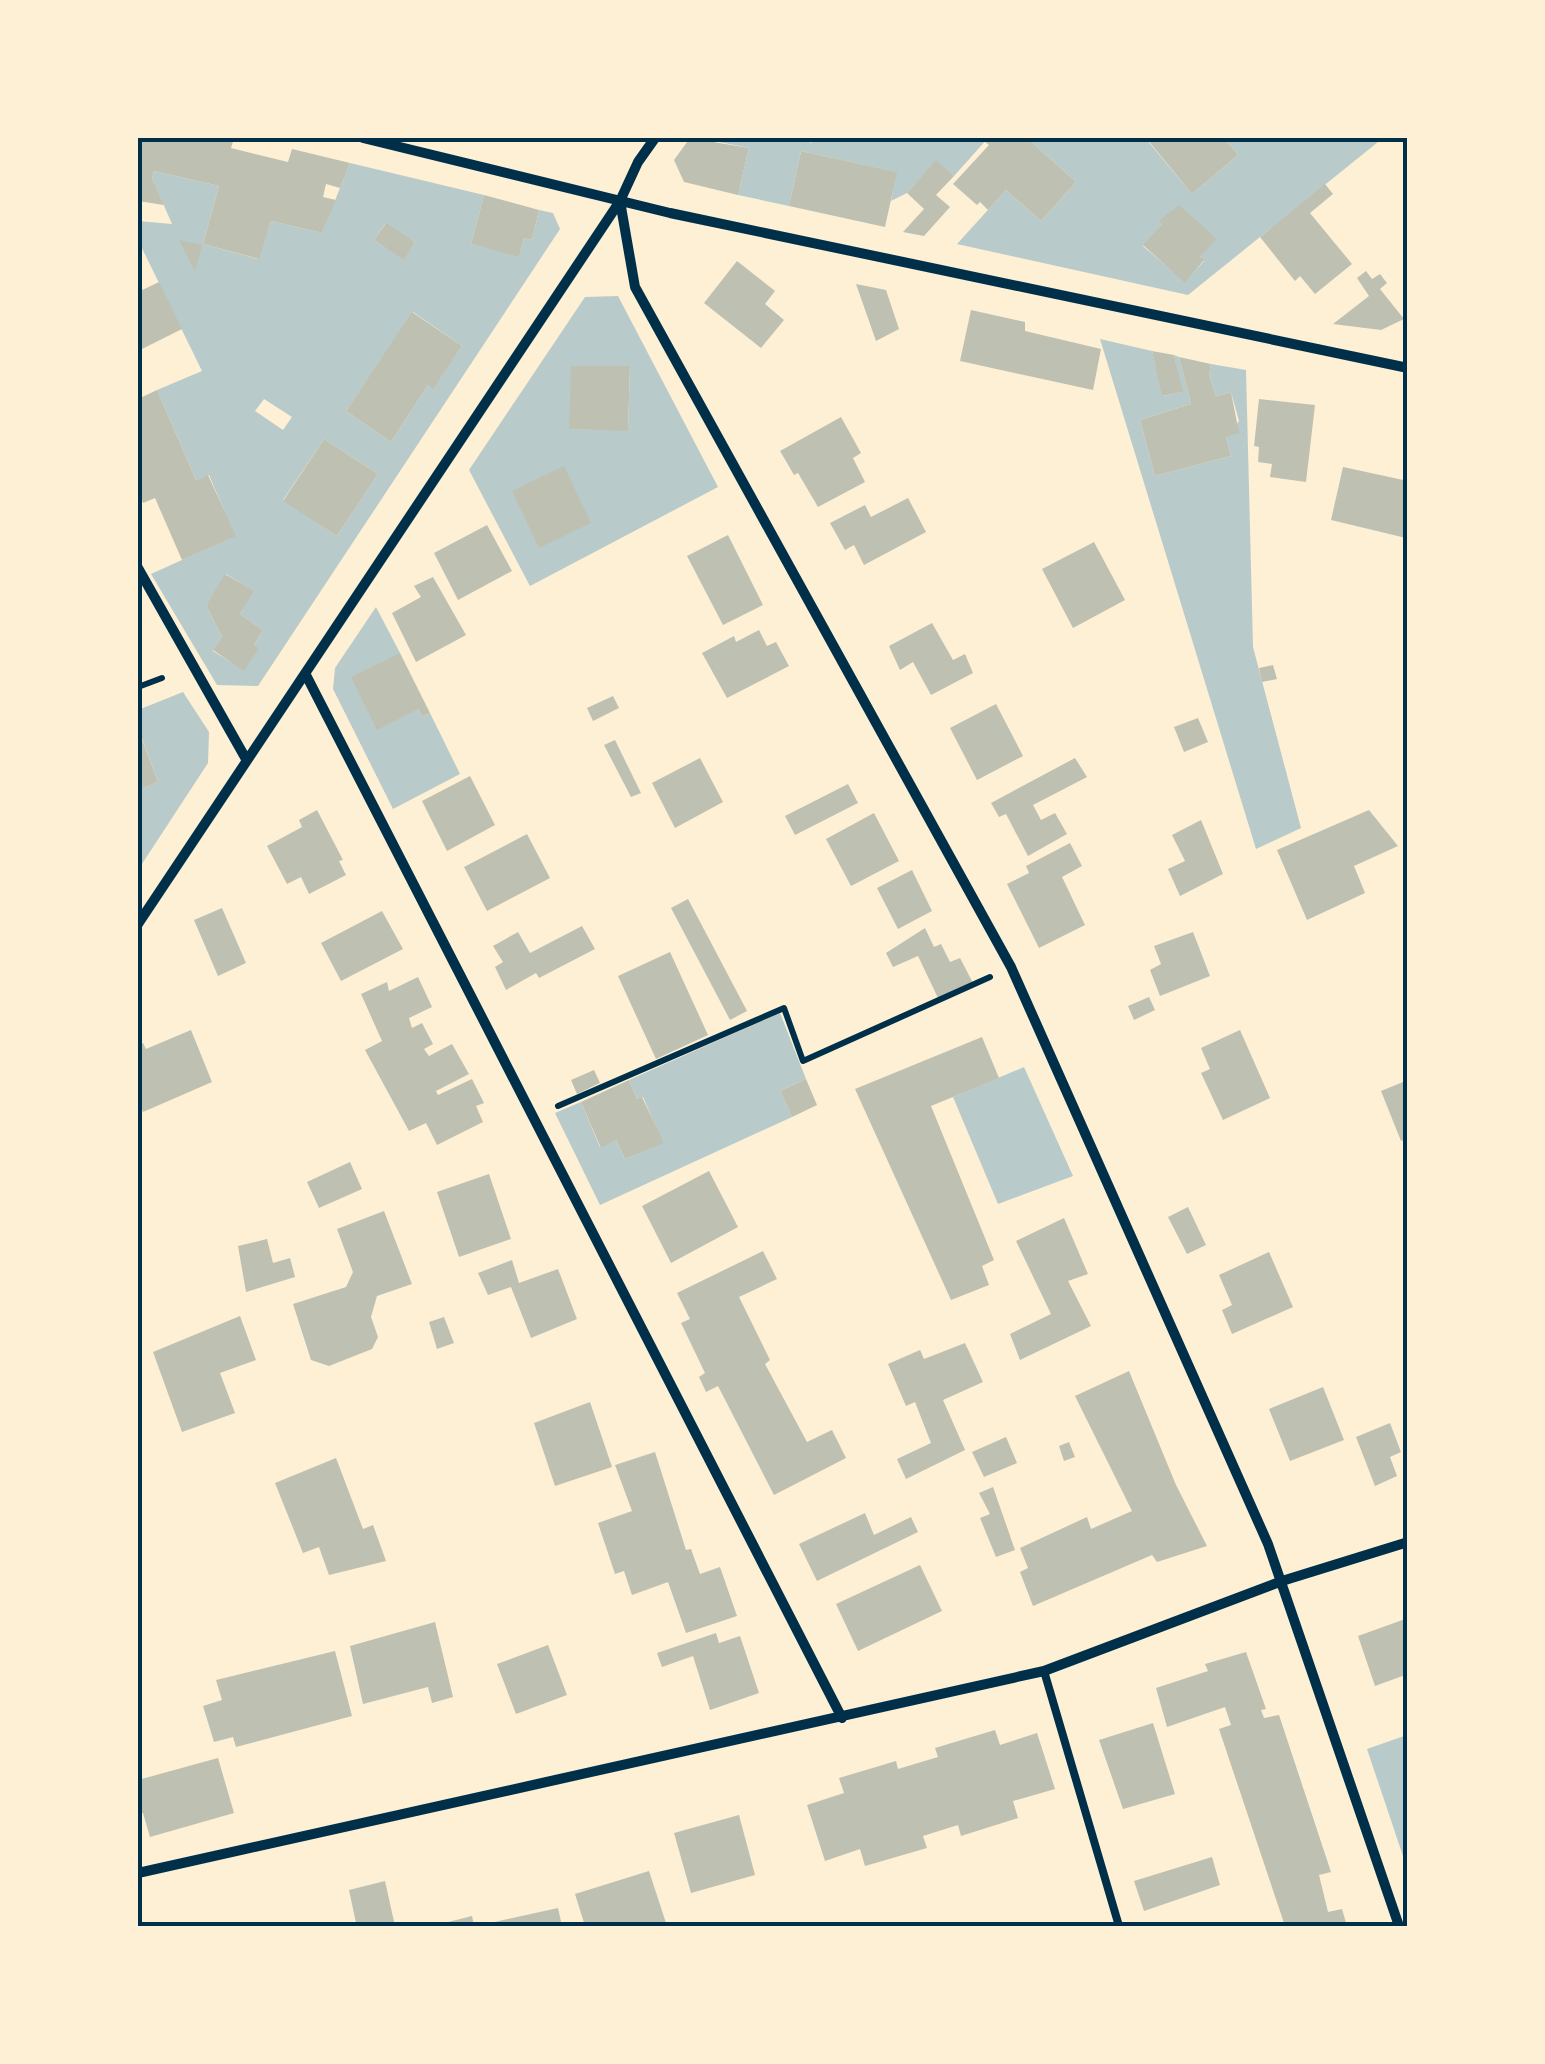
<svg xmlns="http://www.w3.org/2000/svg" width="1545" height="2064" font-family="'Zilla Slab',serif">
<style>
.green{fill:#b9caca;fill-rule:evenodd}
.building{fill:#bec0b2}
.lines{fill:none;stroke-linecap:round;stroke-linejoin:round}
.path{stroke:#003049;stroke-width:6}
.service{stroke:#003049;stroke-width:8}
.minor{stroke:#003049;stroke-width:10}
.neatline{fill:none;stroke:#003049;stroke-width:4}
</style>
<rect width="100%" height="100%" fill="#fdf0d5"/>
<path class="green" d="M 700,138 L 805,138 L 811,143 L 817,138 L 988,138 L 954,176 L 936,161 L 907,193 L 891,201 L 896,172 L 801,151 L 789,206 L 738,195 L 749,148 Z
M 1027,138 L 1149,138 L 1147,140 L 1192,194 L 1238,155 L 1224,138 L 1383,138 L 1188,295 L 957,244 L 1006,190 L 1041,221 L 1076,182 ZM 1160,221 L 1216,238 L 1200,257 L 1204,261 L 1185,282 L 1143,246 L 1162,224 Z
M 350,163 L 484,195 L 471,244 L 519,256 L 524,238 L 532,240 L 539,210 L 553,213 L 560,229 L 258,686 L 217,685 L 151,574 L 235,536 L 209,475 L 196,480 L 157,390 L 202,371 L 138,240 L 138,221 L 172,224 L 152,178 L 154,171 L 219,186 L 203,244 L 258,259 L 271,221 L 322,233 ZM 385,224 L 415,242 L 404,259 L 374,240 ZM 413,312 L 462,346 L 433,388 L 428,385 L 391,442 L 346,411 ZM 264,399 L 292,417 L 283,430 L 255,411 ZM 324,439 L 378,474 L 337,536 L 283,500 ZM 226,574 L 253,591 L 240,614 L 263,630 L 254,645 L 258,648 L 244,670 L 213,651 L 222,637 L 206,605 Z
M 618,296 L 718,487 L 530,586 L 469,470 L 585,297 ZM 572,366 L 630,367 L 628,430 L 570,429 Z
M 1100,339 L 1152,351 L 1163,396 L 1182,392 L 1174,355 L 1179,357 L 1191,404 L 1140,420 L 1155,476 L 1231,456 L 1226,437 L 1239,421 L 1231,392 L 1216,396 L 1209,375 L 1211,364 L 1246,370 L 1253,647 L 1301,828 L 1256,849 Z
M 376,607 L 400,653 L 418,709 L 422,717 L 430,713 L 460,774 L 393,809 L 333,689 L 335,668 Z
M 183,692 L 209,732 L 208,763 L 138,870 L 138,790 L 158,782 L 138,728 L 138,710 Z
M 780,1013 L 806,1079 L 780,1091 L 792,1117 L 600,1205 L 555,1113 L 581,1102 L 600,1147 L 616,1140 L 625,1159 L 663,1143 L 643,1097 L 637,1099 L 629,1080 Z
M 1024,1067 L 1073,1176 L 998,1204 L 953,1097 Z
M 1407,1735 L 1408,1735 L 1407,1868 L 1367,1749 Z"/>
<path class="building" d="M 138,138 L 162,142 L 163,138 L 234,138 L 231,148 L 288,162 L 292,149 L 350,163 L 340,188 L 326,184 L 323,197 L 336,200 L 322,233 L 271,221 L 259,259 L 203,244 L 219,186 L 154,171 L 152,178 L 164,205 L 138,201 Z
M 690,138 L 749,148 L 738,195 L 684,182 L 674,160 Z
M 988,138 L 1027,138 L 1076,182 L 1041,221 L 1006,190 L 988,210 L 980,202 L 977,205 L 953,184 L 989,145 L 985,142 Z
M 1149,138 L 1224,138 L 1238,155 L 1192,194 L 1147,139 Z
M 801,151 L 897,172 L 885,227 L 789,206 Z
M 936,160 L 954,176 L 936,195 L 950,207 L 924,236 L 903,232 L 924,209 L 907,193 Z
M 1325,184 L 1333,194 L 1310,213 L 1352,264 L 1315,294 L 1300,276 L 1295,281 L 1260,237 Z
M 484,195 L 539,210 L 532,240 L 524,238 L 519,257 L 471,244 Z
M 1179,205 L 1217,239 L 1200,257 L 1204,260 L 1185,283 L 1143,245 L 1162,224 L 1159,221 Z
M 386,223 L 415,242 L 404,260 L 374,240 Z
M 179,240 L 202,245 L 195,271 Z
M 737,261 L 775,291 L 765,304 L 784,320 L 761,348 L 704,303 Z
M 1366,271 L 1372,279 L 1380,274 L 1387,283 L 1380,289 L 1404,319 L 1381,330 L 1333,324 L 1369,296 L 1357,278 Z
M 159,282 L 182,329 L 138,351 L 138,292 Z
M 856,284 L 886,290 L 899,329 L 876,341 Z
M 971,310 L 1025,322 L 1025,331 L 1101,349 L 1093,390 L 960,361 Z
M 412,312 L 462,346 L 433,389 L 428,385 L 391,442 L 346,411 Z
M 1152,351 L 1174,355 L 1183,392 L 1162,396 Z
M 1179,357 L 1211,364 L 1209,375 L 1216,396 L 1231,392 L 1239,433 L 1226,437 L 1231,456 L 1155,476 L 1140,420 L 1191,404 Z
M 571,366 L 630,366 L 628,431 L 569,429 Z
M 157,390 L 196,480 L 208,475 L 236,536 L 182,560 L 155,498 L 143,503 L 138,491 L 138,399 Z
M 1259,399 L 1315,405 L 1306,482 L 1270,477 L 1272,464 L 1258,462 L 1259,447 L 1254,446 Z
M 841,417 L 861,453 L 853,458 L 865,482 L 818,507 L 798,473 L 794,475 L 780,451 Z
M 324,439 L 378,474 L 337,536 L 283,501 Z
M 564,466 L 591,523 L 539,548 L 512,491 Z
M 1343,467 L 1408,481 L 1406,538 L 1331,520 Z
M 908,498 L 926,532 L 864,565 L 854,545 L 845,550 L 830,523 L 865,505 L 871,517 Z
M 487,525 L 512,571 L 458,600 L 434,553 Z
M 728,535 L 763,605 L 723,625 L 687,556 Z
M 1094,542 L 1125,600 L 1073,628 L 1042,569 Z
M 225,574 L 254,591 L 240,614 L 263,630 L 254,645 L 259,648 L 244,671 L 213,650 L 222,637 L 206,605 Z
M 433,577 L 466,635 L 416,662 L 392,613 L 421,597 L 414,586 Z
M 932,623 L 953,660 L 965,654 L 973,673 L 931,695 L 913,662 L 900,670 L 889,646 Z
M 759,630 L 767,646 L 776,642 L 789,666 L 727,698 L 702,653 L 734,636 L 736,642 Z
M 400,653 L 430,713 L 422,717 L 418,709 L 377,730 L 351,677 Z
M 1273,665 L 1277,679 L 1262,682 L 1259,668 Z
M 613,696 L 619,708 L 593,721 L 587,708 Z
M 996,704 L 1023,756 L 977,780 L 950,728 Z
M 1198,718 L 1208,742 L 1184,752 L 1174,727 Z
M 138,729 L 158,782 L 138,790 Z
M 615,740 L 641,793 L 631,797 L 604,745 Z
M 700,758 L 723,802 L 675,828 L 652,783 Z
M 1075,758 L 1087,777 L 1033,805 L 1041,820 L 1055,813 L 1067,834 L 1028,856 L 1006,814 L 999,817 L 991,803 Z
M 470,776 L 495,825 L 447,851 L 422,801 Z
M 848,784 L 858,803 L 795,835 L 785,816 Z
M 317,810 L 343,860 L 339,861 L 346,875 L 309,894 L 301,877 L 287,884 L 267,846 L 302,827 L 299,820 Z
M 1369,810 L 1398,846 L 1354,866 L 1365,893 L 1307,920 L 1277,850 Z
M 874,813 L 899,861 L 851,886 L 826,839 Z
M 1201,820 L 1223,874 L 1180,896 L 1168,869 L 1185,861 L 1172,835 Z
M 527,834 L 550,878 L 487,911 L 464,867 Z
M 1070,843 L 1082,866 L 1062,877 L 1085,925 L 1039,948 L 1007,884 L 1029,873 L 1026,866 Z
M 912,870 L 932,911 L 898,929 L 877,888 Z
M 688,899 L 747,1011 L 730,1020 L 671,908 Z
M 222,908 L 246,963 L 218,976 L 194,920 Z
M 382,911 L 403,949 L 341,981 L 321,943 Z
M 582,926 L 595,949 L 539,978 L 536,973 L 506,990 L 495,967 L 503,962 L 493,946 L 518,932 L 530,953 Z
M 925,928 L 934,947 L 941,944 L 950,962 L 960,958 L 973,983 L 938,998 L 918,956 L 893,967 L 886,953 Z
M 1193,932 L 1210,976 L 1160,996 L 1150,970 L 1161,964 L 1154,946 Z
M 670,952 L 708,1035 L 656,1059 L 618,976 Z
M 418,977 L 432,1007 L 409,1018 L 412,1028 L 422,1023 L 433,1044 L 424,1049 L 429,1056 L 452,1044 L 469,1074 L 436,1091 L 438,1095 L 472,1079 L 484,1103 L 476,1106 L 483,1122 L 437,1145 L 426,1123 L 409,1131 L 365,1050 L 382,1041 L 361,994 L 387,982 L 389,991 Z
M 1149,997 L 1155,1010 L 1134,1020 L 1128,1006 Z
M 191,1030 L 212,1082 L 143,1112 L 138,1099 L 138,1045 L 143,1043 L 146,1049 Z
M 1240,1030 L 1270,1098 L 1223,1120 L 1201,1073 L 1210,1069 L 1201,1048 Z
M 982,1037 L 999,1078 L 931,1106 L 994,1260 L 982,1266 L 989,1285 L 951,1300 L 855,1089 Z
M 594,1070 L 600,1083 L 577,1094 L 571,1080 Z
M 806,1079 L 817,1105 L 792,1117 L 780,1091 Z
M 629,1080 L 637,1099 L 642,1097 L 664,1143 L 625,1159 L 616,1140 L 601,1148 L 581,1102 Z
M 1408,1080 L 1408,1138 L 1401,1141 L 1381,1091 Z
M 350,1162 L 362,1189 L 319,1208 L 307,1182 Z
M 709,1171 L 738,1227 L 671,1263 L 642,1206 Z
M 489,1174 L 511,1239 L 459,1257 L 437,1192 Z
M 1188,1207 L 1206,1245 L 1187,1254 L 1168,1217 Z
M 384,1211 L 412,1284 L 377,1296 L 371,1317 L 378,1337 L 372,1349 L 329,1366 L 311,1360 L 293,1304 L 346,1287 L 353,1272 L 337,1229 Z
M 1064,1218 L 1088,1274 L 1068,1281 L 1091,1326 L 1020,1360 L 1010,1334 L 1051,1314 L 1016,1241 Z
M 267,1239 L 273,1263 L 290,1258 L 295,1277 L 246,1292 L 238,1246 Z
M 763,1251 L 777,1279 L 739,1297 L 770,1360 L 765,1364 L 807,1442 L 832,1430 L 846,1458 L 774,1495 L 718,1386 L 706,1392 L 699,1377 L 705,1373 L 681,1323 L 690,1319 L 677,1293 Z
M 1269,1252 L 1293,1307 L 1232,1334 L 1222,1310 L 1232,1305 L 1219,1275 Z
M 512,1260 L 519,1283 L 558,1269 L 577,1319 L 531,1338 L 511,1287 L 488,1295 L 478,1273 Z
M 240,1316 L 256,1360 L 220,1373 L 235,1413 L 182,1432 L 153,1352 Z
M 444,1317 L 454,1343 L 437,1349 L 429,1322 Z
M 965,1343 L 983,1382 L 943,1400 L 965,1450 L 906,1479 L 897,1459 L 931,1443 L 915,1402 L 906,1406 L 888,1364 L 920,1350 L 924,1359 Z
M 1129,1371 L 1176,1485 L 1207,1546 L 1157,1562 L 1152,1555 L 1033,1606 L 1020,1572 L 1028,1568 L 1020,1548 L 1087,1517 L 1091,1529 L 1132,1511 L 1075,1396 Z
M 1323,1387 L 1344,1440 L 1290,1461 L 1269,1409 Z
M 590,1402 L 612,1467 L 555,1486 L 534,1423 Z
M 1390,1423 L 1401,1452 L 1390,1457 L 1397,1476 L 1375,1486 L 1356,1437 Z
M 1006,1437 L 1017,1463 L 984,1477 L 972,1452 Z
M 1069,1442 L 1075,1457 L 1064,1461 L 1059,1446 Z
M 655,1452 L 686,1550 L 691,1549 L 700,1574 L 720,1567 L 737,1616 L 686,1633 L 668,1582 L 632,1595 L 624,1571 L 615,1574 L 598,1523 L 632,1511 L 615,1465 Z
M 336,1458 L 363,1529 L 373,1525 L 386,1561 L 329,1575 L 319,1547 L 303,1553 L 275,1483 Z
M 993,1487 L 1015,1550 L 996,1557 L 980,1518 L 990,1514 L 979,1493 Z
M 865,1513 L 874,1535 L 911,1517 L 918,1532 L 817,1581 L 799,1544 Z
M 920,1565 L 942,1611 L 858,1651 L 836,1604 Z
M 1408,1618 L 1408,1674 L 1375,1686 L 1358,1636 Z
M 435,1622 L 453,1697 L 432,1703 L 428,1687 L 363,1704 L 350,1646 Z
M 716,1633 L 719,1643 L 740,1636 L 759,1693 L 710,1710 L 693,1656 L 662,1667 L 657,1653 Z
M 548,1645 L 567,1695 L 516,1714 L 497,1664 Z
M 335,1651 L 352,1716 L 236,1747 L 233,1737 L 214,1742 L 203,1706 L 222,1700 L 216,1680 Z
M 1246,1652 L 1266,1709 L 1261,1710 L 1264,1718 L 1279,1715 L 1331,1872 L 1319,1875 L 1328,1912 L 1342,1909 L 1347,1926 L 1285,1926 L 1219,1729 L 1231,1725 L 1225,1707 L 1167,1727 L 1156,1688 L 1208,1671 L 1205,1664 Z
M 1153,1723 L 1175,1794 L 1123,1809 L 1099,1740 Z
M 995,1730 L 1000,1745 L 1037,1733 L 1055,1789 L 1013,1801 L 1018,1818 L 961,1836 L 958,1825 L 923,1836 L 927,1848 L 865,1866 L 860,1849 L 825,1861 L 807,1805 L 844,1793 L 839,1778 L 896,1761 L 898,1769 L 938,1757 L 935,1748 Z
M 218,1758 L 234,1813 L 150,1837 L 143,1813 L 138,1814 L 138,1780 Z
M 739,1815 L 755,1875 L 691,1893 L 674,1833 Z
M 1212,1857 L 1220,1885 L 1144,1911 L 1134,1881 Z
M 649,1871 L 667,1926 L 585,1926 L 575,1894 Z
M 385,1881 L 395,1926 L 347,1926 L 356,1923 L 349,1890 Z
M 558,1908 L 562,1926 L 481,1926 L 481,1925 Z
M 472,1916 L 474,1926 L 437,1926 L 436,1925 Z"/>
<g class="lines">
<path class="path" d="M 138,687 L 162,678
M 558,1106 L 784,1008 L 803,1061 L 990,977"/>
<path class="service" d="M 1044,1671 L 1119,1926"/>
<path class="minor" d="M 363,138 L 670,213 L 1408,368
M 620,201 L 635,287 L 1011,967 L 1268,1544 L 1399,1926
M 138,568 L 246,759
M 306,675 L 842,1718
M 138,924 L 620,201 L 638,162 L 655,138
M 138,1873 L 1044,1671 L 1282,1581 L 1408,1542"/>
</g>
<rect width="1545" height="2064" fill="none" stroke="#fdf0d5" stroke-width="280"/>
<rect x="140" y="140" width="1265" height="1784" class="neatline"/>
</svg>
